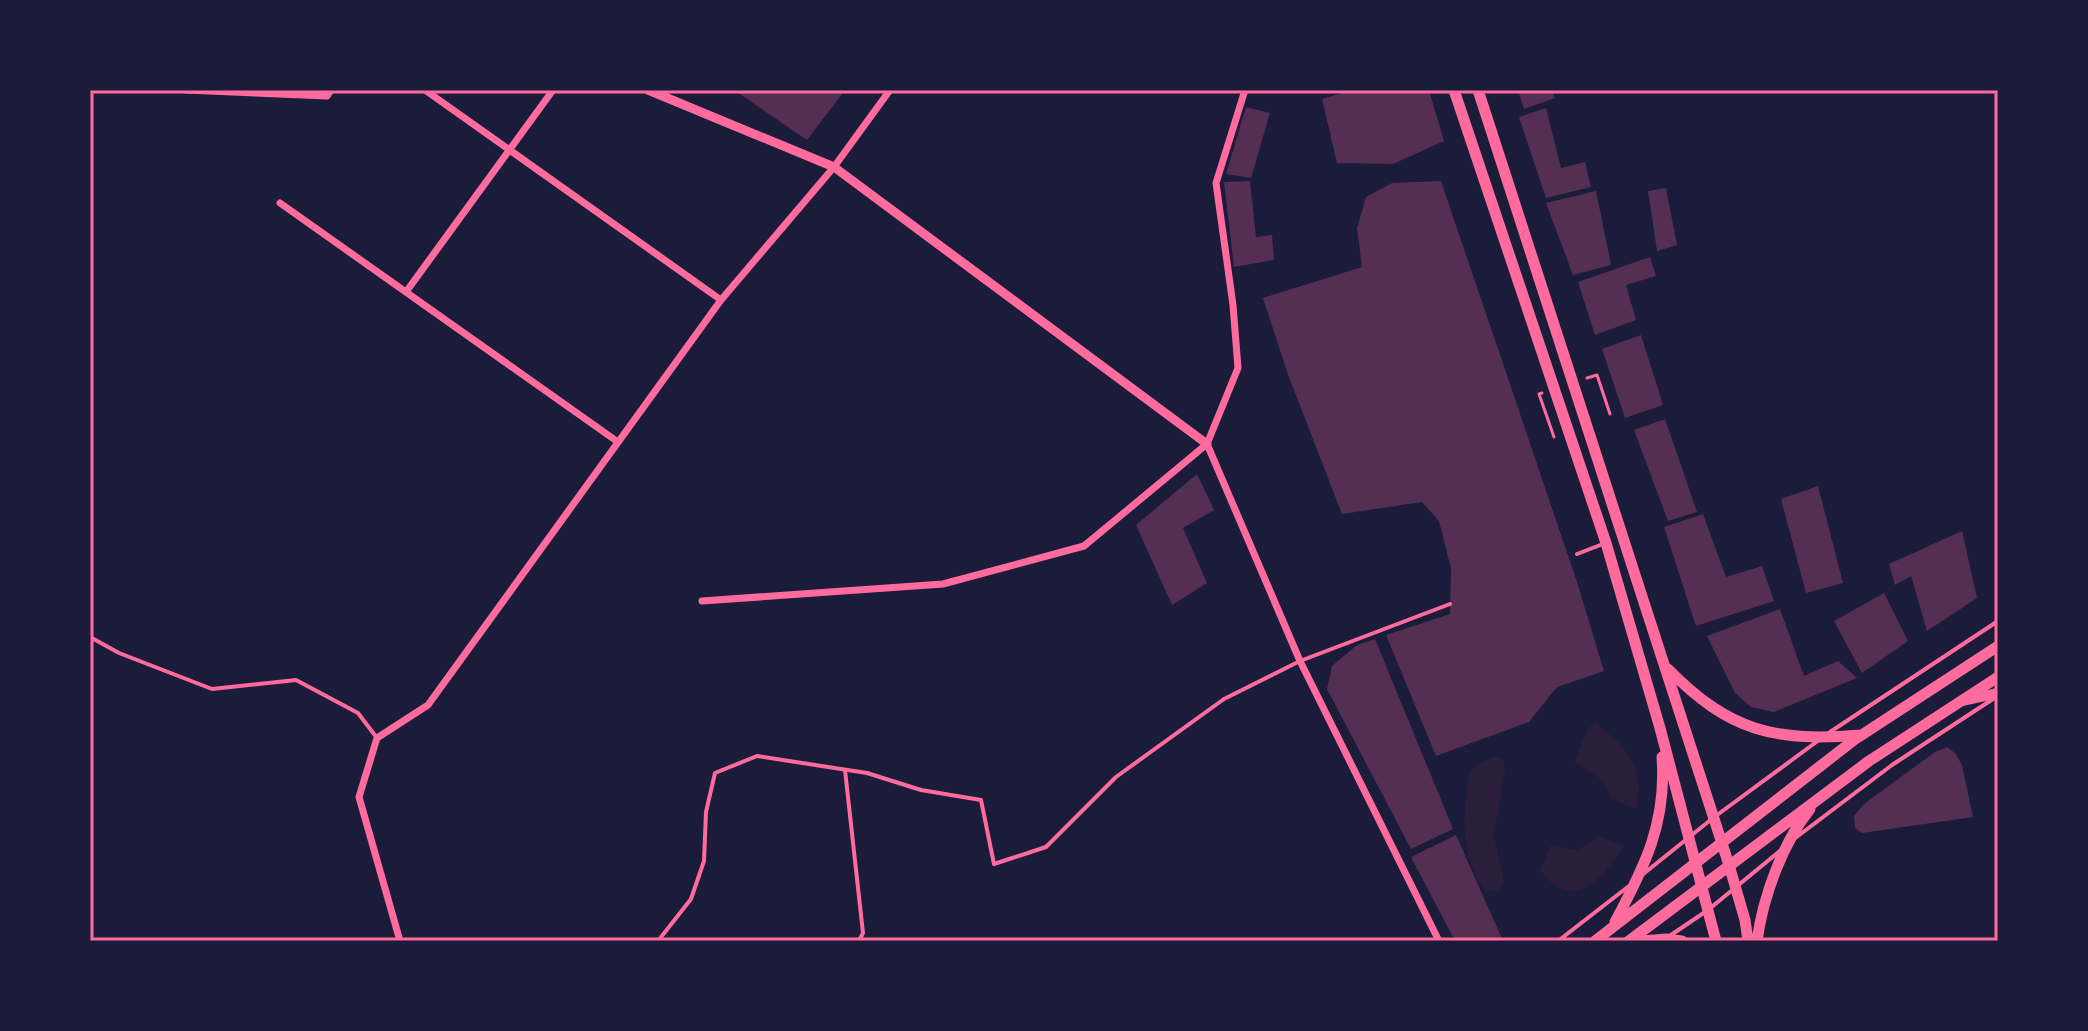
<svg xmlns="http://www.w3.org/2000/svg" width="2088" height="1031" font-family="Quicksand,sans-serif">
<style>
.green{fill:#2a1e3b}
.building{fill:#542f53}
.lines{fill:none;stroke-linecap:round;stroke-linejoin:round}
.path{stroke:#ff6b9d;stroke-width:3}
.service{stroke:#ff6b9d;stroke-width:4}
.minor{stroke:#ff6b9d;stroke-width:7}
.tertiary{stroke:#ff6b9d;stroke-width:9}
.secondary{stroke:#ff6b9d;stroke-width:10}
.primary{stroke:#ff6b9d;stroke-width:11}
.neatline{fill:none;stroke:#ff6b9d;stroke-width:3}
</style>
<rect width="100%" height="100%" fill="#1b1b3a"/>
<path class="green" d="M 1595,723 C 1626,745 1646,768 1636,809 L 1610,798 C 1607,778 1590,772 1574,762 L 1588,728 Z
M 1497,756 L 1504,760 L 1505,771 L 1494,836 L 1504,882 L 1498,891 L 1486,892 C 1464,861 1462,833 1466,796 C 1467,788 1466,778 1470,772 C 1477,763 1486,760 1497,756 Z
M 1600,837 L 1624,846 C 1612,864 1587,903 1559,888 C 1552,885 1546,876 1540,871 L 1551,845 L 1577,850 Z"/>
<path class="building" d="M 734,90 L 845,90 L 807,140 Z
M 1353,90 L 1429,90 L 1444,141 L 1393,164 L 1337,163 L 1322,99 Z
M 1518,90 L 1552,90 L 1555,98 L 1524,109 Z
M 1246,107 L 1270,113 L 1251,178 L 1226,174 Z
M 1546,108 L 1561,168 L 1585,162 L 1591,187 L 1546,198 L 1519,117 Z
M 1250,181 L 1256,237 L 1272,235 L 1274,260 L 1234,267 L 1224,182 Z
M 1441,181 L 1577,582 L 1604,671 L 1557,687 L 1529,722 L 1436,756 L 1386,635 L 1450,614 L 1451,569 L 1439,521 L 1422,502 L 1342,514 L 1287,372 L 1263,298 L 1362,267 L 1357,228 L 1366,197 L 1392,183 Z
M 1666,188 L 1677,245 L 1657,251 L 1648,191 Z
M 1596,191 L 1611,265 L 1573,275 L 1546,203 Z
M 1650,257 L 1656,276 L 1626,285 L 1636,320 L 1595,335 L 1578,282 Z
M 1641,335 L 1663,405 L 1625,418 L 1602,349 Z
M 1665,419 L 1697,512 L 1668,521 L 1634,430 Z
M 1197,474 L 1214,510 L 1183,528 L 1207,583 L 1172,605 L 1136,525 Z
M 1818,486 L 1843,583 L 1806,593 L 1781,499 Z
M 1703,514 L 1726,577 L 1762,566 L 1774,601 L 1696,626 L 1664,527 Z
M 1962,531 L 1977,598 L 1927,631 L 1911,576 L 1895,585 L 1889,564 Z
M 1884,593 L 1908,641 L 1862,673 L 1834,621 Z
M 1780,609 L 1804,676 L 1838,661 L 1857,678 L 1774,712 L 1751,707 L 1735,693 L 1707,636 Z
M 1375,639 L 1453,829 L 1411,849 L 1327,689 L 1332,666 L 1357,645 Z
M 1947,747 L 1955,753 L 1962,765 L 1973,817 L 1862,833 L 1855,828 L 1854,816 L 1864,804 L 1935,752 Z
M 1456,835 L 1503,941 L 1455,941 L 1411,857 Z"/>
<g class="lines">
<path class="path" d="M 1587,378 L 1597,375 L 1610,414
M 1542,393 L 1539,394 L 1554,437"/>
<path class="service" d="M 1577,554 L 1603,544
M 90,637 L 119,653 L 212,689 L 296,680 L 358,713 L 377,738
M 1830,732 L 1998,621
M 845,770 L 863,933 L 859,941
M 1794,839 L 1892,765 L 1996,697
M 1642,875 L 1713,818 L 1819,740
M 1668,937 L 1708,910 L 1781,850
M 658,941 L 691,899 L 704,861 L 706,812 L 715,773 L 757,756 L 867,773 L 921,790 L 981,800 L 994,864 L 1046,847 L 1116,777 L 1224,699 L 1300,661 L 1450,604
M 1558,941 L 1629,886"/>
<path class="minor" d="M 186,90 L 327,96 L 331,90
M 425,90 L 721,300
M 280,203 L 618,442
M 406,292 L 553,90
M 1207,444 L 1300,661 L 1439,941
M 702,601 L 943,584 L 1084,546 L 1207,444 L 1238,368 L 1233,305 L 1216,183 L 1245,90
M 400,941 L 359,797 L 377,738 L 428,705 L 721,300 L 834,167 L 890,90"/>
<path class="tertiary" d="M 648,90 L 834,167 L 1207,444"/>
<path class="secondary" d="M 1962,701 L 1998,693"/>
<path class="primary" d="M 1454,90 L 1606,543 L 1660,728 L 1716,941
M 1478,90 L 1729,865 L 1745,920 L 1748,941
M 1668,669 C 1730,732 1775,742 1861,735
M 1615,922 C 1645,866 1667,822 1662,757
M 1595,941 L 1854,740 L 1998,646
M 1629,941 L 1869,761 L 1998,677
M 1642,941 L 1666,939 L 1682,941
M 1757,941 C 1763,897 1782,844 1810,809"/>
</g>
<rect width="2088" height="1031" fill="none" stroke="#1b1b3a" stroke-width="184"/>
<rect x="92" y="92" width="1904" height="847" class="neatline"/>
</svg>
